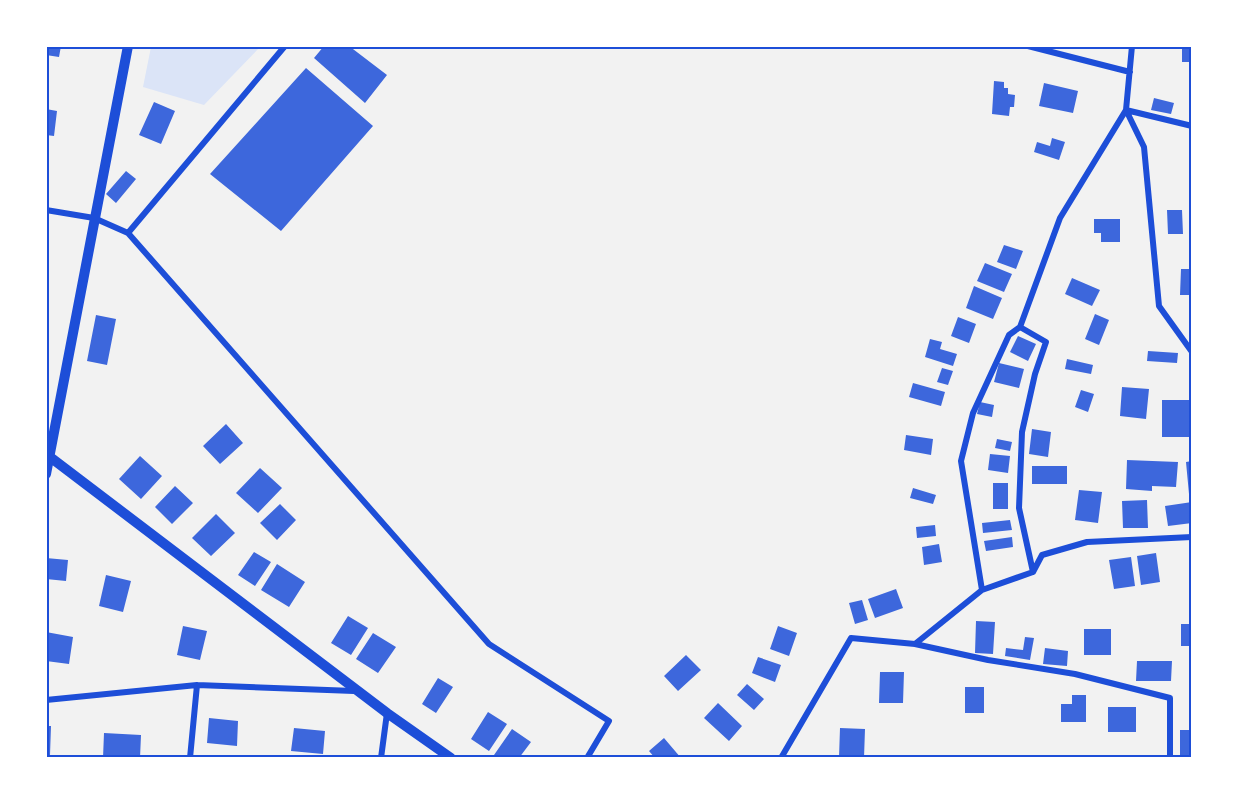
<svg xmlns="http://www.w3.org/2000/svg" width="1238" height="804" font-family="Arial,sans-serif">
<style>
.green{fill:#dbe4f7}
.building{fill:#3d67dc}
.lines{fill:none;stroke-linecap:round;stroke-linejoin:round}
.minor{stroke:#1d4ed8;stroke-width:6}
.tertiary{stroke:#1d4ed8;stroke-width:10}
.neatline{fill:none;stroke:#1d4ed8;stroke-width:2}
</style>
<rect width="100%" height="100%" fill="#f2f2f2"/>
<path class="green" d="M 151,47 L 151,46 L 260,47 L 204,105 L 143,87 Z"/>
<path class="building" d="M 46,46 L 61,46 L 59,57 L 46,55 Z
M 324,46 L 349,46 L 387,75 L 365,103 L 314,58 Z
M 1182,46 L 1192,46 L 1192,62 L 1182,62 Z
M 306,68 L 373,126 L 281,231 L 210,174 Z
M 994,81 L 1004,82 L 1004,88 L 1008,88 L 1008,94 L 1015,95 L 1014,107 L 1010,107 L 1009,116 L 992,114 Z
M 1044,83 L 1078,91 L 1073,113 L 1039,106 Z
M 1154,98 L 1174,103 L 1171,114 L 1151,110 Z
M 154,102 L 175,111 L 161,144 L 139,135 Z
M 46,109 L 57,111 L 54,136 L 46,135 Z
M 1052,138 L 1065,142 L 1059,160 L 1034,152 L 1037,142 L 1050,146 Z
M 126,171 L 136,179 L 116,203 L 106,194 Z
M 1167,210 L 1182,210 L 1183,234 L 1168,234 Z
M 1094,219 L 1120,219 L 1120,242 L 1101,242 L 1101,233 L 1094,233 Z
M 1004,245 L 1023,251 L 1016,269 L 997,262 Z
M 985,263 L 1012,274 L 1004,292 L 977,281 Z
M 1181,269 L 1192,269 L 1192,295 L 1180,295 Z
M 1072,278 L 1100,290 L 1092,306 L 1065,294 Z
M 974,286 L 1002,298 L 993,319 L 966,308 Z
M 1095,314 L 1109,320 L 1099,345 L 1085,339 Z
M 96,315 L 116,319 L 107,365 L 87,361 Z
M 958,317 L 976,324 L 969,343 L 951,336 Z
M 1018,336 L 1036,344 L 1028,361 L 1010,352 Z
M 930,339 L 942,342 L 940,349 L 957,354 L 953,366 L 925,357 Z
M 1148,351 L 1178,353 L 1177,363 L 1147,361 Z
M 1067,359 L 1093,365 L 1091,374 L 1065,369 Z
M 999,363 L 1024,369 L 1019,388 L 994,382 Z
M 942,368 L 953,371 L 948,385 L 937,382 Z
M 913,383 L 945,392 L 941,406 L 909,397 Z
M 1122,387 L 1149,389 L 1146,419 L 1120,416 Z
M 1081,390 L 1094,394 L 1088,412 L 1075,407 Z
M 1162,400 L 1192,400 L 1192,437 L 1162,437 Z
M 980,402 L 994,405 L 992,417 L 977,414 Z
M 226,424 L 243,443 L 220,464 L 203,446 Z
M 1032,429 L 1051,432 L 1048,457 L 1029,454 Z
M 906,435 L 933,439 L 931,455 L 904,450 Z
M 997,439 L 1012,442 L 1010,451 L 995,448 Z
M 990,454 L 1010,456 L 1008,473 L 988,470 Z
M 140,456 L 162,476 L 141,499 L 119,479 Z
M 1127,460 L 1178,462 L 1176,487 L 1152,486 L 1152,491 L 1126,489 Z
M 1192,461 L 1192,494 L 1189,494 L 1186,462 Z
M 1032,466 L 1067,466 L 1067,484 L 1032,484 Z
M 260,468 L 282,488 L 258,513 L 236,493 Z
M 993,483 L 1008,483 L 1008,509 L 993,509 Z
M 175,486 L 193,503 L 172,524 L 155,507 Z
M 913,488 L 936,495 L 933,504 L 910,498 Z
M 1079,490 L 1102,492 L 1098,523 L 1075,520 Z
M 1147,500 L 1148,528 L 1123,528 L 1122,501 Z
M 1192,502 L 1192,523 L 1168,526 L 1165,506 Z
M 280,504 L 296,520 L 277,540 L 260,523 Z
M 216,514 L 235,533 L 211,556 L 192,538 Z
M 1010,520 L 1012,530 L 983,533 L 982,523 Z
M 935,525 L 936,536 L 917,538 L 916,527 Z
M 1012,537 L 1013,547 L 986,551 L 984,541 Z
M 939,544 L 942,562 L 924,565 L 922,547 Z
M 254,552 L 271,562 L 255,586 L 238,575 Z
M 1156,553 L 1160,582 L 1141,585 L 1137,556 Z
M 1131,557 L 1135,586 L 1114,589 L 1109,560 Z
M 46,558 L 68,560 L 66,581 L 46,579 Z
M 277,564 L 305,582 L 289,607 L 261,590 Z
M 106,575 L 131,581 L 123,612 L 99,606 Z
M 896,589 L 903,608 L 875,618 L 868,599 Z
M 862,600 L 868,620 L 855,624 L 849,603 Z
M 348,616 L 368,628 L 351,655 L 331,643 Z
M 976,621 L 995,622 L 993,654 L 975,653 Z
M 1181,624 L 1192,624 L 1192,646 L 1181,646 Z
M 183,626 L 207,631 L 200,660 L 177,655 Z
M 778,626 L 797,633 L 789,656 L 770,649 Z
M 1084,629 L 1111,629 L 1111,655 L 1084,655 Z
M 46,632 L 73,637 L 69,664 L 46,661 Z
M 373,633 L 396,647 L 378,673 L 356,659 Z
M 1025,637 L 1034,638 L 1030,660 L 1005,656 L 1006,648 L 1023,650 Z
M 1045,648 L 1068,651 L 1067,666 L 1043,664 Z
M 686,655 L 701,670 L 678,691 L 664,676 Z
M 758,657 L 781,665 L 775,682 L 752,673 Z
M 1137,661 L 1172,661 L 1171,681 L 1136,681 Z
M 880,672 L 904,672 L 903,703 L 879,703 Z
M 438,678 L 453,687 L 436,713 L 422,704 Z
M 747,684 L 764,699 L 754,710 L 737,695 Z
M 965,687 L 984,687 L 984,713 L 965,713 Z
M 1072,695 L 1086,695 L 1086,722 L 1061,722 L 1061,704 L 1072,704 Z
M 718,703 L 742,726 L 729,741 L 704,718 Z
M 1108,707 L 1136,707 L 1136,732 L 1108,732 Z
M 488,712 L 507,724 L 489,751 L 471,739 Z
M 209,718 L 238,721 L 237,746 L 207,743 Z
M 46,726 L 51,726 L 50,755 L 46,755 Z
M 294,728 L 325,731 L 323,754 L 291,751 Z
M 840,728 L 865,729 L 864,758 L 839,758 Z
M 512,729 L 531,742 L 519,758 L 498,758 L 494,755 Z
M 1180,730 L 1192,730 L 1192,758 L 1180,758 Z
M 104,733 L 141,735 L 140,758 L 103,758 Z
M 664,738 L 681,758 L 655,758 L 649,751 Z"/>
<g class="lines">
<path class="minor" d="M 1028,46 L 1130,72
M 1126,110 L 1144,147 L 1159,306 L 1192,352
M 1126,110 L 1192,126
M 46,210 L 94,218 L 128,233 L 489,644 L 609,721 L 587,758
M 128,233 L 285,46
M 1020,327 L 1046,342 L 1035,374 L 1022,432 L 1019,508 L 1033,572
M 982,590 L 961,461 L 973,413 L 1009,335 L 1020,327 L 1060,218 L 1126,110 L 1132,46
M 915,644 L 988,660 L 1075,674 L 1170,698 L 1170,758
M 46,700 L 197,685 L 354,691
M 190,758 L 197,685
M 381,758 L 387,713
M 781,758 L 851,638 L 915,644 L 982,590 L 1033,572 L 1042,555 L 1087,542 L 1192,537"/>
<path class="tertiary" d="M 50,457 L 387,713 L 451,758
M 46,474 L 128,46"/>
</g>
<rect width="1238" height="804" fill="none" stroke="#ffffff" stroke-width="96"/>
<rect x="48" y="48" width="1142" height="708" class="neatline"/>
</svg>
